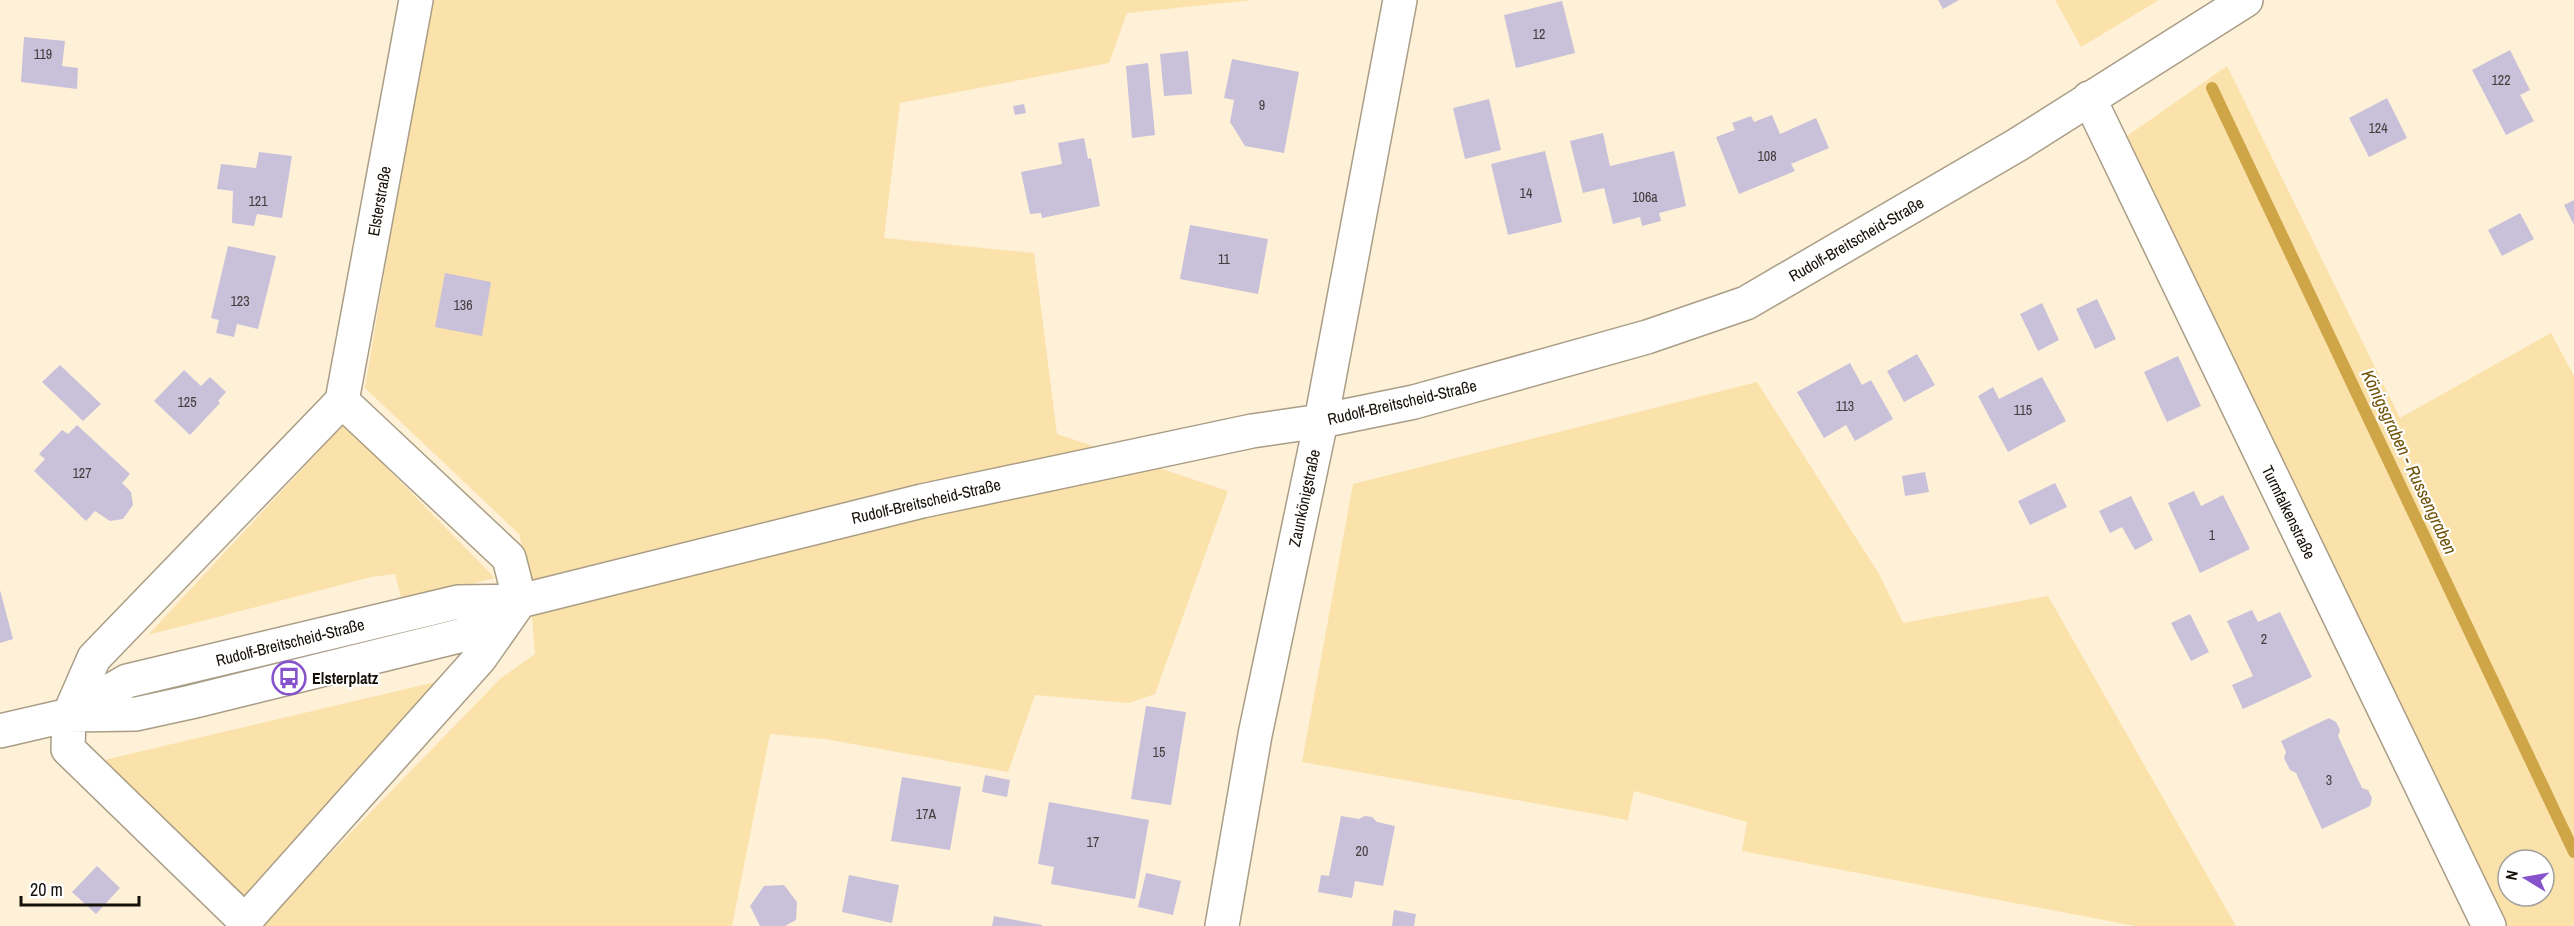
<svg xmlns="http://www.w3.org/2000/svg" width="2574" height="926" font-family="'Archivo Narrow',sans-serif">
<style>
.green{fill:#fbe2ab;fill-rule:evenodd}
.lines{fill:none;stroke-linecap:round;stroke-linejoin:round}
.stream{stroke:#cea648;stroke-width:12}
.building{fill:#c9c0da}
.minor-casing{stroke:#a99d86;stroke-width:36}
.minor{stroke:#fff;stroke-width:33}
.labels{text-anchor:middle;stroke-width:4.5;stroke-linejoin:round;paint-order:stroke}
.number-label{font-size:14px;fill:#423c3c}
.street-label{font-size:16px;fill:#151008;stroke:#fff}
.poi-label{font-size:16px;font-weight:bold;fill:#151008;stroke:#fff;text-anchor:start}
.water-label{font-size:18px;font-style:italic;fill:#6e5308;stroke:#fff}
</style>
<rect width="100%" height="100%" fill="#fef1d8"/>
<path class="green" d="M 430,0 L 1253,0 L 1127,13 L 1109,63 L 900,103 L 884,238 L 1034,253 L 1057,434 L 1228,491 L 1155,694 L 1129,703 L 1035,695 L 1008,772 L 825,739 L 770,734 L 732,926 L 260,926 L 501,678 L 535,654 L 529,578 L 519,534 L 365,388 Z
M 2055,0 L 2159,0 L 2081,47 Z
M 2227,66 L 2400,418 L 2551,333 L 2574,376 L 2574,926 L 2502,926 L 2127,136 ZM 2508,860 L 2544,860 L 2544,896 L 2508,896 Z
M 1757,382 L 1879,574 L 1903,623 L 2048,596 L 2236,926 L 2135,926 L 1742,851 L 1747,822 L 1634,791 L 1628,820 L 1302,762 L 1353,484 Z
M 344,424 L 495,578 L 402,601 L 395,574 L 371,577 L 148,635 Z
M 444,680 L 246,906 L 100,761 Z"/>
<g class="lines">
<path class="stream" d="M 2212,88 L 2574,852"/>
</g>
<path class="building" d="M 1938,0 L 1959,0 L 1943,9 Z
M 1562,1 L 1575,53 L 1516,68 L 1504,15 Z
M 24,37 L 65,41 L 62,66 L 78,68 L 77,89 L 21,82 Z
M 2510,50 L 2530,90 L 2520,95 L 2534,121 L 2506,135 L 2472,70 Z
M 1188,51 L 1192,94 L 1164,96 L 1160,54 Z
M 1232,59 L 1299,72 L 1284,153 L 1245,146 L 1230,122 L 1234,100 L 1224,98 Z
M 1148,63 L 1155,135 L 1132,138 L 1126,66 Z
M 2387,98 L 2407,138 L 2369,157 L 2349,118 Z
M 1489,99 L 1501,150 L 1465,159 L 1453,108 Z
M 1024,104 L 1026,113 L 1015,115 L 1013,106 Z
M 1772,115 L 1780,134 L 1816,118 L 1829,148 L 1791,164 L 1795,171 L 1739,194 L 1716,137 L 1735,130 L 1732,123 L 1751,116 L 1754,122 Z
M 1603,133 L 1610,166 L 1674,151 L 1686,206 L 1659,213 L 1661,221 L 1642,226 L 1640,217 L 1613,224 L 1604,188 L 1583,193 L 1570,141 Z
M 1084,138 L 1088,159 L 1091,158 L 1100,206 L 1042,218 L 1041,213 L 1030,214 L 1021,172 L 1062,164 L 1058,143 Z
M 1545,151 L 1562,222 L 1508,235 L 1491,164 Z
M 259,152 L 292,156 L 282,218 L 257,214 L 254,226 L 232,223 L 233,191 L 217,189 L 221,164 L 256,168 Z
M 2574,200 L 2574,225 L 2564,205 Z
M 2520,213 L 2534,239 L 2502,256 L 2488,230 Z
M 1190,225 L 1268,239 L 1258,294 L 1180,279 Z
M 228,246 L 276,256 L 258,329 L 237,324 L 234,337 L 216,333 L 219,320 L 211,318 Z
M 445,273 L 491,282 L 482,336 L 435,327 Z
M 2097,299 L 2116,339 L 2095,349 L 2076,309 Z
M 2042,303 L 2059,340 L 2038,351 L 2020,314 Z
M 1917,354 L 1935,385 L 1904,402 L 1887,371 Z
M 2178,356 L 2201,406 L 2167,422 L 2144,372 Z
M 1850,363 L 1862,385 L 1871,380 L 1893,419 L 1855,441 L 1846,425 L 1824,438 L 1797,392 Z
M 60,365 L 101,404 L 83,421 L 42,382 Z
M 184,370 L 201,386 L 210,377 L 226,392 L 218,401 L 220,403 L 190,435 L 154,401 Z
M 2042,377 L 2066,421 L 2008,452 L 1978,396 L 1993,387 L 1999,399 Z
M 77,425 L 130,474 L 122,483 L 131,492 L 133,505 L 123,519 L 110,521 L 95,511 L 86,521 L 34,471 L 45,459 L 39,454 L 62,430 L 68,434 Z
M 1925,472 L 1929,492 L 1905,496 L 1902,476 Z
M 2055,483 L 2067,507 L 2030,525 L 2018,501 Z
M 2194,491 L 2201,506 L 2223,495 L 2250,549 L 2200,573 L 2168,503 Z
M 2131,496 L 2153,540 L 2135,550 L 2122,527 L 2110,533 L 2099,511 Z
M 0,590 L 13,639 L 0,643 Z
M 2252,610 L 2258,622 L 2280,612 L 2312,677 L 2243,709 L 2232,685 L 2253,676 L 2227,621 Z
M 2190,614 L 2209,652 L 2191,661 L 2171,623 Z
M 1146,706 L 1186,712 L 1171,805 L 1131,799 Z
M 2329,718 L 2336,722 L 2340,730 L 2338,736 L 2362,788 L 2368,790 L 2372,798 L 2370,806 L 2322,829 L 2296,773 L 2290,770 L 2284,758 L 2286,752 L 2281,741 Z
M 985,775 L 1010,780 L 1007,797 L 982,792 Z
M 902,777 L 961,787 L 950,850 L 891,841 Z
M 1049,802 L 1149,820 L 1135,899 L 1051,884 L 1054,867 L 1038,864 Z
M 1341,816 L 1359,819 L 1365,816 L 1372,817 L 1377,822 L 1395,826 L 1383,886 L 1355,881 L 1352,898 L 1318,892 L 1321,875 L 1329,876 Z
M 97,866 L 120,888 L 96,914 L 72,892 Z
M 1146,873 L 1181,881 L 1173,915 L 1138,907 Z
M 849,875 L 899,885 L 892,923 L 842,912 Z
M 784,885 L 797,902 L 796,920 L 785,926 L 760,926 L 750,906 L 764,886 Z
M 1394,910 L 1416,914 L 1414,926 L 1392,926 Z
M 994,916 L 1042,925 L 1042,926 L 992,926 Z"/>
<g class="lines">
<defs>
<path id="minor" d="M 2089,98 L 2489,926
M 342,401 L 416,0
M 69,715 L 127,681 L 458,602 L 520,601 L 922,501 L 1252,431 L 1321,421 L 1414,402 L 1647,337 L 1746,303 L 2017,145 L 2246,0
M 0,731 L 69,715 L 136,714 L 191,702 L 463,635 L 510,606
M 245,921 L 68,749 L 69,715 L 94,658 L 342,401
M 245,921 L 480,658 L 520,601 L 509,558 L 342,401
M 1222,926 L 1255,735 L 1321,421 L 1400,0"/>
</defs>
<use href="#minor" class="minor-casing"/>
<use href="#minor" class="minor"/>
</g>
<defs>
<symbol id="bus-ring" viewBox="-11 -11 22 22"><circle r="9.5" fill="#fff" stroke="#8753cc" stroke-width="1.5"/><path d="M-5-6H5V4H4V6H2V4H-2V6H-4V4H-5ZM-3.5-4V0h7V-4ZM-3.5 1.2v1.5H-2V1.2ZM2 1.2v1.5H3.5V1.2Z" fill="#8753cc"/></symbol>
</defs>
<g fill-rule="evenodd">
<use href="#bus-ring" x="270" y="659" width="38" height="38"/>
</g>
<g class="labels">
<g class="number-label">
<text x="1539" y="39">12</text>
<text x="43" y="59">119</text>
<text x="2501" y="85">122</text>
<text x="1262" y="110">9</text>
<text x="2378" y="133">124</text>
<text x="1767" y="161">108</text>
<text x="1526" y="198">14</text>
<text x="1645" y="202">106a</text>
<text x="258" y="206">121</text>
<text x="1224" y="264">11</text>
<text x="240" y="306">123</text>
<text x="463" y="310">136</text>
<text x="187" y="407">125</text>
<text x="1845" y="411">113</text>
<text x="2023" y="415">115</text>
<text x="82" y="478">127</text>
<text x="2212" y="540">1</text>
<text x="2264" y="644">2</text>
<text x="1159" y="757">15</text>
<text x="2329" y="785">3</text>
<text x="926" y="819">17A</text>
<text x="1093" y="847">17</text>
<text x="1362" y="856">20</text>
</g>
<g class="street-label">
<text transform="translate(379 201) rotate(-80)" y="6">Elsterstraße</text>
<text transform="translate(1856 239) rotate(-30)" y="6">Rudolf-Breitscheid-Straße</text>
<text transform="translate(1402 402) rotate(-13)" y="6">Rudolf-Breitscheid-Straße</text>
<text transform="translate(1304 498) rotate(-78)" y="6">Zaunkönigstraße</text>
<text transform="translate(926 501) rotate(-13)" y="6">Rudolf-Breitscheid-Straße</text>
<text transform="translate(2289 512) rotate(64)" y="6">Turmfalkenstraße</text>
<text transform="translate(290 642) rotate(-14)" y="6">Rudolf-Breitscheid-Straße</text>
</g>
<g class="poi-label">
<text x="312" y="684">Elsterplatz</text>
</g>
<g class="water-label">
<text transform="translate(2409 462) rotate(65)" y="6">Königsgraben - Russengraben</text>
</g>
</g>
<g transform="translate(2526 878) rotate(281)"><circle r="28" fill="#ffffff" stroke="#a19f9c" stroke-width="1.5"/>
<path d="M0-4.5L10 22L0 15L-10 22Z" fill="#8753cc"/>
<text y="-9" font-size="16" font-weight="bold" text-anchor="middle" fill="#151008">N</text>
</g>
<path d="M21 896v9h118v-9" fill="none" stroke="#151008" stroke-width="3"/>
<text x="30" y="896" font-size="18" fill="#151008" stroke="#ffffff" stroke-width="4.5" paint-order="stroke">20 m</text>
</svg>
